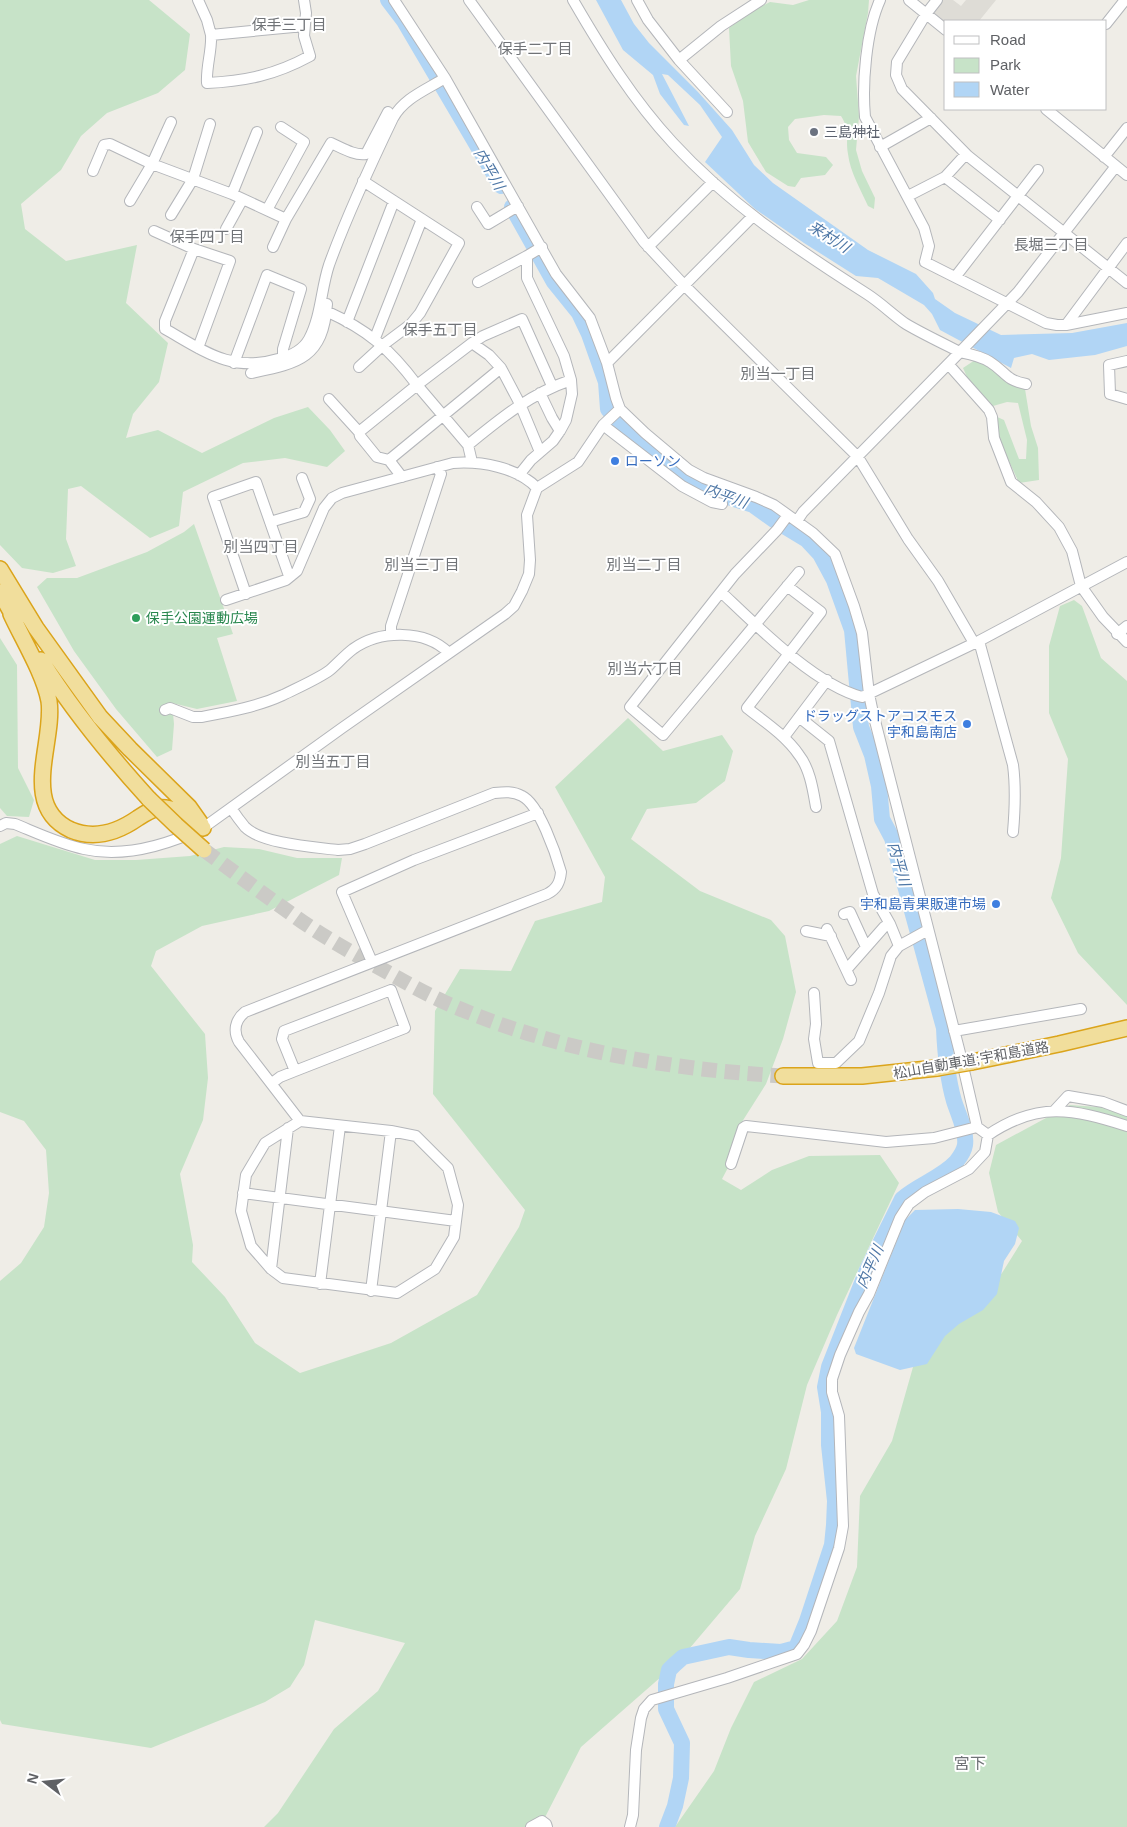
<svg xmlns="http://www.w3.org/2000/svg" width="1127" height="1827" font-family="Arial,'Noto Sans JP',sans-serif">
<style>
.education{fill:#dedcd6}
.green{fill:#c7e3c8}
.water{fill:#b1d5f5}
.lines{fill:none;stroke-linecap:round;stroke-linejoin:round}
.river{stroke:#b1d5f5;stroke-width:16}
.highway-tunnel{stroke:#cbcac6;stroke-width:15;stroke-dasharray:15 8;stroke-linecap:butt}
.minor-casing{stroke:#b4b6ba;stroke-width:12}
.highway-casing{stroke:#dba41b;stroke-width:18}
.minor{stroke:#fff;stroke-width:10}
.highway{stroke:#f1de9c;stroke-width:15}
.highway-bridge-casing{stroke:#dba41b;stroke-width:18;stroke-linecap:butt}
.highway-bridge{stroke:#f1de9c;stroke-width:15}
.worship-dot{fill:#6b7280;stroke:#fff;stroke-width:2}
.shop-dot{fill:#3f7fe0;stroke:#fff;stroke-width:2}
.leisure-dot{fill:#2e9e5b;stroke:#fff;stroke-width:2}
.labels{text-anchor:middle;stroke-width:4;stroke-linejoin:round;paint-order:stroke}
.worship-label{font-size:14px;fill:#5b616d;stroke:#fff;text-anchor:start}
.shop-label{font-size:14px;fill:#366cbe;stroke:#fff;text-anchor:end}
.leisure-label{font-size:14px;fill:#27864d;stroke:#fff;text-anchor:start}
.street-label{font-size:14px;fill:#5f6165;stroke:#fff}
.neighbourhood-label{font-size:15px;fill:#707377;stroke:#fff}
.water-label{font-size:15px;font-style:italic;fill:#4e77a6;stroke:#fff}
.quarter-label{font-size:16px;fill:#707377;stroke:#fff}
</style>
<rect width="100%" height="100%" fill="#efede7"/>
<path class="education" d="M 942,0 L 953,0 L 961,6 L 966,0 L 996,0 L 979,21 L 946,21 L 946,25 L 932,14 Z"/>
<path class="green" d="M 0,0 L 149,0 L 190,34 L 185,70 L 158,93 L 107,113 L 81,136 L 61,170 L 21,204 L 25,229 L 66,261 L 137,245 L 126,303 L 168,343 L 159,382 L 133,414 L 126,438 L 158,430 L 202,453 L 274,418 L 308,407 L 330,430 L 345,451 L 327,467 L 285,458 L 243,463 L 183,492 L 179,526 L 150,538 L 81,486 L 68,489 L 66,539 L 76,566 L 53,573 L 22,568 L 0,545 Z
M 809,0 L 869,0 L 868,13 L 856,76 L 859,116 L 856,150 L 862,171 L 875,198 L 874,209 L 868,206 C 861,190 850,172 848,154 C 845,138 851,132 841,116 L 824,115 L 795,119 L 788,127 L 789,140 L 797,153 L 826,157 L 833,165 L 825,175 L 801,178 L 795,187 L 788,186 L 766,172 L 748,142 L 743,101 L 731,66 L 729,28 L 750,12 L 770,2 L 793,5 Z
M 975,360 L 986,363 L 1010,382 L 1025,389 L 1031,426 L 1038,448 L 1039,480 L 1019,483 L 997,435 L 995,416 L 1004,420 L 1019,459 L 1026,459 L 1027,440 L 1018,403 L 1007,402 L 993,406 L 971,386 L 963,368 Z
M 194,524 L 233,634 L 217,638 L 237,701 L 197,709 L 172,703 L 174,724 L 172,750 L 157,757 L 116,709 L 74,651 L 37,587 L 47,578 L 77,578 L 147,552 L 184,532 Z
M 1074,600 L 1082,606 L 1101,658 L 1127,681 L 1127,1005 L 1078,953 L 1051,898 L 1061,858 L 1068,759 L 1049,713 L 1049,646 L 1060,606 Z
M 0,638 L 17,665 L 18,768 L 34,800 L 29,817 L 7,816 L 0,808 Z
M 628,718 L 663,751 L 722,735 L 733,751 L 725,781 L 696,803 L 647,809 L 631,839 L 700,891 L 771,920 L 785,936 L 796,992 L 783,1039 L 766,1084 L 740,1125 L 731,1162 L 722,1179 L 741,1190 L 772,1170 L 809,1156 L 880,1155 L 899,1183 L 837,1315 L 807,1385 L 786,1469 L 755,1536 L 740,1589 L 678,1662 L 581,1747 L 540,1827 L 264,1827 L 278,1813 L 334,1729 L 378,1691 L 405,1643 L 315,1620 L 304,1665 L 290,1687 L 265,1702 L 151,1748 L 2,1724 L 0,1720 L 0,1281 L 21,1263 L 44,1227 L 49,1193 L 46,1150 L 24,1121 L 0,1112 L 0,844 L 17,836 L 95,860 L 136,860 L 190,856 L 224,847 L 259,849 L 297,858 L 342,858 L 339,875 L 269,911 L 202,926 L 156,951 L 151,966 L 205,1034 L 208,1078 L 203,1120 L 180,1174 L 193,1245 L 192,1262 L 225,1297 L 255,1343 L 300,1373 L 391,1343 L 477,1295 L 519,1227 L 525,1210 L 433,1094 L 435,1011 L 460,969 L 511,971 L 535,921 L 602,902 L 605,877 L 555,787 Z
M 1070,1105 L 1127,1109 L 1127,1827 L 675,1827 L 714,1771 L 731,1728 L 754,1682 L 802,1659 L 837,1621 L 857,1567 L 860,1496 L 892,1441 L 915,1360 L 1002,1273 L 1022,1241 L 998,1212 L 989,1173 L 996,1145 Z"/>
<path class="water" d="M 596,0 L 621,0 L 634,24 L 649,43 L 698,92 L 732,130 L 754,165 L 773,183 L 868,250 L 916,274 L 933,293 L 935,299 L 955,313 L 1001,335 L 1072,333 L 1127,323 L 1127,346 L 1095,355 L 1049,360 L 1032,354 L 1014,358 L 1011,368 L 940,330 L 932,314 L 924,305 L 878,278 L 856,276 L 804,243 L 755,209 L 705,162 L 722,137 L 700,105 L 668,75 L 662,74 L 689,126 L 684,125 L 660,94 L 653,75 L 623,50 Z
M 958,1209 L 991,1212 L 1015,1221 L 1019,1228 L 1015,1244 L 1004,1261 L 997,1294 L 983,1310 L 959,1324 L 945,1336 L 927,1364 L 900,1370 L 856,1354 L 854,1348 L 905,1220 L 915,1210 Z"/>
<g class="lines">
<path class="river" d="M 388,0 L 404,21 L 501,186
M 512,207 L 554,282 L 579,313 L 589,334 L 606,382 L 608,409 L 625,429 L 684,479 L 706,490 L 753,505 L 774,520 L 807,540 L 820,554 L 834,580 L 852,630 L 861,727 L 872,755 L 879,786 L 882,819 L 892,838 L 944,1028 C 945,1052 947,1077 954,1101 C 958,1114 967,1131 965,1145 C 964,1152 960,1157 956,1162 C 941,1178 918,1185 902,1199 L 867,1270 L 829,1367 L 825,1387 L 829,1412 L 829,1445 L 835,1501 L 834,1525 L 832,1545 L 807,1621 L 796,1648 L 781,1652 L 749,1650 L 729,1647 L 683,1657 L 674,1665 L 669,1670 L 666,1684 L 666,1709 L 682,1743 L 681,1778 L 675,1806 L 667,1827"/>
<path class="highway-tunnel" d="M 204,850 C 234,872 263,894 293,915 C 316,932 342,947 367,961 C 393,975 418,990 444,1002 C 552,1050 666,1069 783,1076"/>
<defs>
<path id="minor" d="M 198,0 L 207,20 L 211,35 L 304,26
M 394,0 L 445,78 L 556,274 L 590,318 L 607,363 L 616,398 L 620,409 L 645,433 L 689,470 L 704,478 L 756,497 L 774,505 L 813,533 L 835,554 L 854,606 L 862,633 L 869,694 L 873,713 L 960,1053 L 977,1127 L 988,1135
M 469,0 L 644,242 L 684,285 L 858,457 L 908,539 L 938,581 L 974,643
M 573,0 C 602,50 633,100 673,143 C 729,204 798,250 867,294 C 881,303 893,315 906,324 C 923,334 942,343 960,352 L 1018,292 L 1116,166
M 637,0 L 648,20 L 679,60
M 880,0 C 866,31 862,84 865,117 L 924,228 L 929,246 L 925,262 L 1046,323 L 1057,325 L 1066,325 L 1127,313
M 909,0 L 946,30
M 937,0 L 926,14 L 897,62 L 896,75 L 902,89 L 968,156 L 1127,283
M 1106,24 L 1125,0
M 211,35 C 212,51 206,66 207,83 C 246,81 275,75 310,56 L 304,36 L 306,13 L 304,0
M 1046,109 L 1127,175
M 727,112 L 679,60 L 721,26 L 761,0
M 880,147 L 931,118
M 1104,157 L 1127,128
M 93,171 L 104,145 L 110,144 L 152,164 L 232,194 L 286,219
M 945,177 L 1000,220
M 232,194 L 257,132
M 908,196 L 945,177 L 966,154
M 130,201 L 152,164 L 171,122
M 477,207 L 488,224 L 518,206
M 267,210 L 304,142 L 281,127
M 171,215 L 193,179 L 210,124
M 226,229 L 242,200
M 154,231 L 194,249 L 230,261 L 198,348
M 273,247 L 286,219 L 331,143 C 342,148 355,156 366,154 L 388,112
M 648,247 L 713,182
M 194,249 L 165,321 L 165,329 C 204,351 232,373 278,359 C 291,356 303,350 309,339 C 321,317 321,289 329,265 C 347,215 370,166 393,118 C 404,98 426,90 445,78
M 956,276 L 1038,170
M 478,282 L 527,256
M 326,311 C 368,330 390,349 417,385 L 359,432
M 347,322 L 394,201
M 1066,325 L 1127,243
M 375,338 L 422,219
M 472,343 L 483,336 L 522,319 L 552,386
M 1127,361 L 1109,365 L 1110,394 L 1127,399
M 234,363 L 267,275 L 301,289 L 283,349 L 283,358
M 607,363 L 753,216
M 949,365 L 989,410 L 992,417 L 994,438 L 1011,482 L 1036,502 L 1059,527 L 1072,551 L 1081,586 L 1103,617 L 1127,642
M 359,367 L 383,345 L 411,324 L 420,313 L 459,243 L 363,181
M 251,373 C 298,363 323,359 327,304
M 540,393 L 552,418 L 560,431
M 329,399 L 359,432 L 360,436 L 377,457 L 389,460 L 402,477
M 603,425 L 682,486 L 712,502 L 722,504
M 468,445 C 501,418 530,394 571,380
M 389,460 L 501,368 L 520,404 L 540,452
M 472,462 L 468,445 L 417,385 L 472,343 L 489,355 L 501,368
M 519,475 L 531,460 L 553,441 L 560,431 L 566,420 L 572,394 L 571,380 L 564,356 L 527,278 L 527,256 L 542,247
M 788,515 L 777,530 L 735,574 L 630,707 L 663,735 L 799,572
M 797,521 L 803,512 L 960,352 C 970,354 981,356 990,362 C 1006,372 1005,380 1026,384
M 270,522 L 304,512 L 310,499 L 302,478
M 787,586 L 821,612 L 747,708 C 765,722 786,736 799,755 C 810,769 813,790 816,807
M 721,592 C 757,626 815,685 862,697 L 979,641 L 1127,562
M 246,594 L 213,497 L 256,482 L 288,573 L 291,576
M 226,600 L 286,580 L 297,571 L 324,508 L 332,498 L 342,493 L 453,463 C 481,461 517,467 537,488
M 1117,634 L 1127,626
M 391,635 L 391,626 L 441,474 L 437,467
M 979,641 L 1013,765 C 1016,788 1015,809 1013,832
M 165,710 L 170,708 L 193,717 L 201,717 C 228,712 257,707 283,695 C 297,688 318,679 330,670 C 338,663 345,655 353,649 C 380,630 425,629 449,653
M 799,717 L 829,741 L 873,894 L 890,924 L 884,927 L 847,969
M 784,737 L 827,680
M 231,808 C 235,814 240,821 245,827 C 262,844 314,847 338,850 L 350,849 L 365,844 L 494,793 C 504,792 513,791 522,796 C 539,804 556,854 561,872 C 560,882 557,889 547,894 L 245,1012 C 235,1020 233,1031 239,1042 L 300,1121
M 0,826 L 6,823 L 15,824 C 37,833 60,844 84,849 C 124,858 167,845 203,828 L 342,728 L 505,614 L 514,606 L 522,591 L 529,574 L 530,560 L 527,515 L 537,488 L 578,462 L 603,425 L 620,409
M 844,914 L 850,912 L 866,947
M 890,924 L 899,946 L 928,930
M 827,929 L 851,980
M 806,931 L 831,936
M 372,962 L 342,892 L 414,860 L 538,813
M 814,993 L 816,1024 L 814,1039 L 818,1063 L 836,1063 L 859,1041 L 879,993 L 891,956 L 899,946
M 954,1031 L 1081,1009
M 272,1083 L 280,1077 L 295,1071 L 405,1028 L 391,990 L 284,1031 L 282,1039 L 295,1071
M 1055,1110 L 1068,1096 L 1103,1102 L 1127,1111
M 300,1121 L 391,1131 L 416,1136 L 448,1168 L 458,1205 L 454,1237 L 435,1269 L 397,1293 L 283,1278 L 271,1269 L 251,1246 L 241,1211 L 246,1175 L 265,1143 Z
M 731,1164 L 743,1128 L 746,1126 L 886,1142 L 934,1138 L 977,1127
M 243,1193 L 456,1221
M 271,1269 L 288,1128
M 320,1284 L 340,1126
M 371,1291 L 391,1131
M 531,1827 L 542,1821 L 546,1824 L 547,1827
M 630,1827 L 633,1815 L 636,1750 L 641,1718 L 644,1709 L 652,1700 L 727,1678 L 797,1654 L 804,1645 L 811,1631 L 839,1548 L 843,1526 L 839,1416 L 832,1392 L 832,1379 L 840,1355 L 859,1312 L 869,1294 L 900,1218 L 909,1204 L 925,1192 L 969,1169 L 985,1152 L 988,1135 C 1038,1101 1073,1109 1127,1126"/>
<path id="highway" d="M 0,569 L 36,628 L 100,717 L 130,749 L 189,807 L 201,824
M 0,592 L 16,621
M 11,614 C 23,640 44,674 49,701 C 55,742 19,806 71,830 C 95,840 118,832 138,818 C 144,814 152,809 159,808 C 174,806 191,820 203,828
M 41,660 C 72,710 109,755 149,799
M 972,1062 L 1059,1044 L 1127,1028
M 783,1076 L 862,1076 L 937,1068"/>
</defs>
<use href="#minor" class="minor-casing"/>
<use href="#highway" class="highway-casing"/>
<use href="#minor" class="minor"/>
<use href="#highway" class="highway"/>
<defs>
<path id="highway-bridge" d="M 149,799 L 176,825 L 204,850
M 937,1068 L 972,1062"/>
</defs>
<use href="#highway-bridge" class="highway-bridge-casing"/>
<use href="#highway-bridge" class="highway-bridge"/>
</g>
<circle class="worship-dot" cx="814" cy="132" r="5"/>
<g class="shop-dot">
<circle cx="615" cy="461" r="5"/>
<circle cx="967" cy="724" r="5"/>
<circle cx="996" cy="904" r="5"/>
</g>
<circle class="leisure-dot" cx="136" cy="618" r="5"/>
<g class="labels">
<g class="worship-label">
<text x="824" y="137">三島神社</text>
</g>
<g class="shop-label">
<text x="625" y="466" text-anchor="start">ローソン</text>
<text x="957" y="721">ドラッグストアコスモス<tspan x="957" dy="16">宇和島南店</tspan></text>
<text x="986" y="909">宇和島青果販連市場</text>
</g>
<g class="leisure-label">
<text x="146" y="623">保手公園運動広場</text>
</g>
<g class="street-label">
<text transform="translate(971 1060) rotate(-10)" y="5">松山自動車道;宇和島道路</text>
</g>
<g class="neighbourhood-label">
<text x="289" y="30">保手三丁目</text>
<text x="535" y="54">保手二丁目</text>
<text x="207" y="242">保手四丁目</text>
<text x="1051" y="250">長堀三丁目</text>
<text x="440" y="335">保手五丁目</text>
<text x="778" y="379">別当一丁目</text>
<text x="261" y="552">別当四丁目</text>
<text x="422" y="570">別当三丁目</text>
<text x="644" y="570">別当二丁目</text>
<text x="645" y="674">別当六丁目</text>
<text x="333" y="767">別当五丁目</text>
</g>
<g class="water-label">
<text transform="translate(489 169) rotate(60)" y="5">内平川</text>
<text transform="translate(829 237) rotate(32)" y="5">来村川</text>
<text transform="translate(726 496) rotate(20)" y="5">内平川</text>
<text transform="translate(899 864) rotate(74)" y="5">内平川</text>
<text transform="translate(870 1267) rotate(-66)" y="5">内平川</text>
</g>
<g class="quarter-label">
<text x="970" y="1769">宮下</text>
</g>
</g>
<rect x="944" y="20" width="162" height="90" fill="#ffffff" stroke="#bfc0c1"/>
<rect x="954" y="36" width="25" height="8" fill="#ffffff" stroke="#bfc0c1"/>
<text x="990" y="45" font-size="15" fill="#5f6165">Road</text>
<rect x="954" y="58" width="25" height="15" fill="#c7e3c8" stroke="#bfc0c1"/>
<text x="990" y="70" font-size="15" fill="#5f6165">Park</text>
<rect x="954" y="82" width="25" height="15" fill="#b1d5f5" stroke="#bfc0c1"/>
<text x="990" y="95" font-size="15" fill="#5f6165">Water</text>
<g transform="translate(45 1782) rotate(286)" stroke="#ffffff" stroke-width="4" paint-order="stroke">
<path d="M0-4L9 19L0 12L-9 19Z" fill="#5f6165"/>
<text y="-8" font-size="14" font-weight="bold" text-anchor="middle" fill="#5f6165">N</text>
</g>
</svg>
